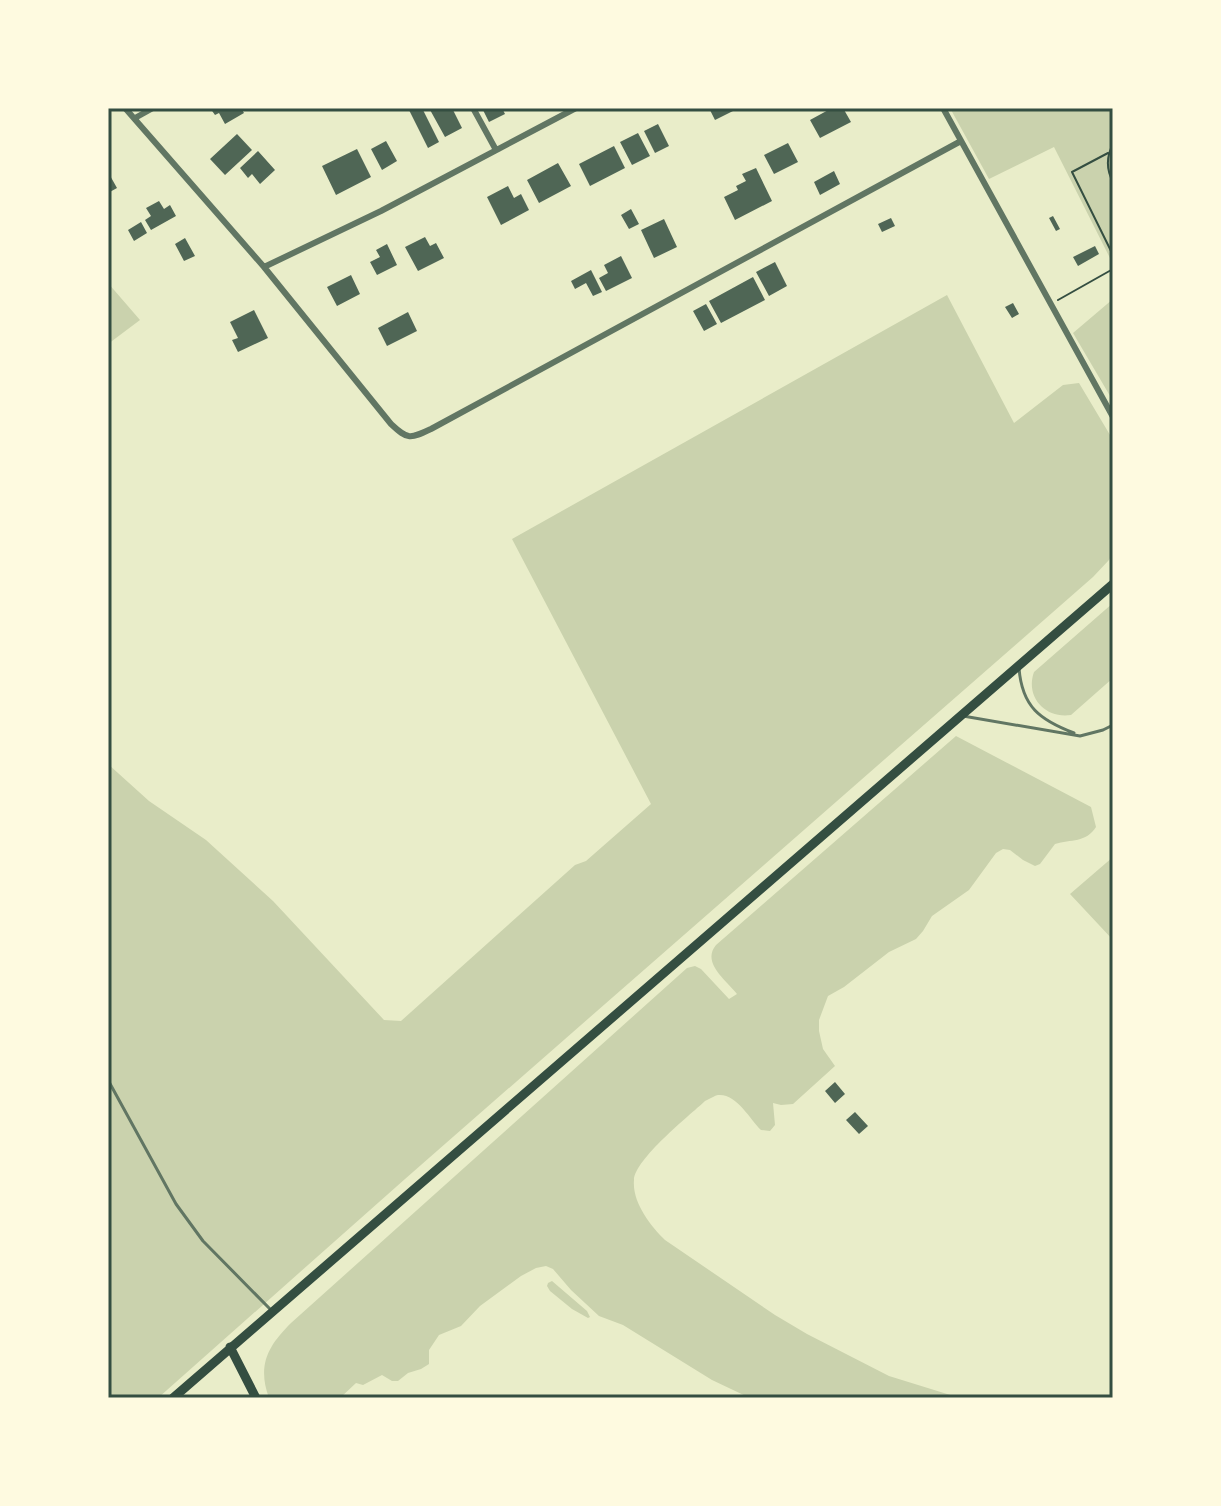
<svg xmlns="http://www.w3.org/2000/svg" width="1221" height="1506" font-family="Arial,sans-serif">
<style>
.green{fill:#cad2ad}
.building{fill:#4f6655}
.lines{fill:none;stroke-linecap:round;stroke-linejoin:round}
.path{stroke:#344e41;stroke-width:2}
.service{stroke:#617663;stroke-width:3}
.minor{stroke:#617663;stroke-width:6}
.secondary{stroke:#344e41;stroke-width:9}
.neatline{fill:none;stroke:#344e41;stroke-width:3}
</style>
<rect width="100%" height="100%" fill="#e9edc9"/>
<path class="green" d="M 950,108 L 1113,108 L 1113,264 L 1054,147 L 989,179 Z
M 108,283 L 140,320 L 108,344 Z
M 947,295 L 1014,423 L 1063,385 L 1079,383 L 1113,440 L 1113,553 L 1109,560 L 1093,577 L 405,1179 L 158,1398 L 108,1398 L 108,764 L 149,801 L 206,840 L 273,901 L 384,1020 L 401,1021 L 575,865 L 586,861 L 651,804 L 512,539 Z
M 1113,299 L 1113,401 L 1073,333 Z
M 1113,603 L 1113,678 L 1071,715 C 1045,719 1025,697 1034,672 Z
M 956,736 L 1091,807 L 1096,827 C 1086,843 1071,839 1055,844 L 1040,864 L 1035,866 L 1023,860 L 1010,850 L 1003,849 L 996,853 L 969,890 L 932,916 L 923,931 L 916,939 L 889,952 L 844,987 L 828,996 L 819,1020 L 819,1031 L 823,1049 L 835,1066 L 793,1104 L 781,1105 L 773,1103 L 775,1125 L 770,1131 L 761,1130 C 750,1119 736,1093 718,1095 C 716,1095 707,1100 705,1101 C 689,1116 635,1159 634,1180 C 632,1202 650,1225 665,1240 L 775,1315 L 807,1334 L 889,1376 L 960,1398 L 750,1398 L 712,1380 L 623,1325 L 599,1316 L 571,1290 L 553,1269 L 546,1266 L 536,1268 L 521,1276 L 480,1306 L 461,1326 L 439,1335 L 429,1350 L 429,1364 L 421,1369 L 408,1373 L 398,1381 L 392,1381 L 382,1375 L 363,1385 L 356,1383 L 340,1398 L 269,1398 C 257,1365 268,1346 291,1323 L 687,968 L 695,966 L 701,969 L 729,999 L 737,994 C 727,981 701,963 716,945 Z
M 1113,857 L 1113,940 L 1070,894 Z
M 552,1281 L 587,1311 L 590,1317 L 588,1318 L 572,1309 L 550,1291 L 547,1286 L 548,1283 Z"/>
<path class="building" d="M 210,108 L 241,108 L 244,113 L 225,124 L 219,113 L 215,115 Z
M 408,108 L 422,108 L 439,142 L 428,148 Z
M 429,108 L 452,108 L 462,128 L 445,137 Z
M 482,108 L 502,108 L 505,114 L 489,122 Z
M 709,108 L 739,108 L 715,120 Z
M 832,108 L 843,108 L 851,122 L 820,138 L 810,120 Z
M 658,124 L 669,146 L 655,153 L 644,131 Z
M 638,133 L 650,156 L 632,165 L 620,142 Z
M 237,134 L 252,150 L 225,175 L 210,159 Z
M 386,141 L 397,161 L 382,170 L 371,149 Z
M 788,143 L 798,162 L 774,174 L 764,155 Z
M 614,146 L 625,168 L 590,186 L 579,164 Z
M 357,149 L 371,177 L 336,195 L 322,166 Z
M 258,151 L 275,170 L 260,184 L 252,174 L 248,178 L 240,168 Z
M 558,163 L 571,186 L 539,203 L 527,180 Z
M 756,168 L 772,201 L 735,220 L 724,197 L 738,190 L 736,186 L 746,181 L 742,174 Z
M 834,171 L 840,184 L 820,195 L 814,182 Z
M 108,172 L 117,188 L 108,193 Z
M 508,186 L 514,198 L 521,194 L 529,210 L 501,225 L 487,197 Z
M 159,201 L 164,209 L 170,205 L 176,216 L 151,230 L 145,220 L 151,216 L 146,208 Z
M 631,209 L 639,224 L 629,229 L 621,215 Z
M 1053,216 L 1060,229 L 1056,231 L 1049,218 Z
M 891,218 L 895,226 L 882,232 L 878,224 Z
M 664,219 L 677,247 L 654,258 L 641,230 Z
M 141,222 L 147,233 L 134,241 L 128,230 Z
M 425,237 L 430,246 L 436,243 L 444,258 L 418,271 L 405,247 Z
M 185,238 L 195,256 L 184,261 L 175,244 Z
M 387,244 L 397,265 L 377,275 L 370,262 L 380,257 L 376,250 Z
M 1095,246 L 1099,254 L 1078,266 L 1073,257 Z
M 621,256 L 632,278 L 606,291 L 599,278 L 608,273 L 604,265 Z
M 775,262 L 787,286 L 769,296 L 756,272 Z
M 591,270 L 602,292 L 593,296 L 586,283 L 575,289 L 571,281 Z
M 351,275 L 360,294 L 337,306 L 327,287 Z
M 753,277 L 765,300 L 721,323 L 709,301 Z
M 1013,303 L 1019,314 L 1012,318 L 1005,307 Z
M 706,304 L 717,324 L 704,331 L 693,311 Z
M 254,310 L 268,338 L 238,352 L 232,340 L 238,338 L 230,322 Z
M 408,312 L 417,331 L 387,346 L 378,328 Z
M 835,1082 L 845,1094 L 835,1103 L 825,1091 Z
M 855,1112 L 868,1126 L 859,1134 L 846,1120 Z"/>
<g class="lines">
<path class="path" d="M 1113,144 C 1106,157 1106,169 1113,182
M 1108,153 L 1072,172 L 1113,255
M 1058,300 L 1113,269"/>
<path class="service" d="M 1019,668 C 1022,707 1040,720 1074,733
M 963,716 L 1080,736 L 1103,730 L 1113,725
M 108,1080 L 176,1204 L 203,1241 L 271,1310"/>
<path class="minor" d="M 125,108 L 264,267 L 391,424 C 408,440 410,439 431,429 L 961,141
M 473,108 L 496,150
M 943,108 L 1113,417
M 135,118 L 153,108
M 264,267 L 381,211 L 576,108"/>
<path class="secondary" d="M 230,1347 L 256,1398
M 173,1398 L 1113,584"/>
</g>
<rect width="1221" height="1506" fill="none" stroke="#fefae0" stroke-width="220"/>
<rect x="110" y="110" width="1001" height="1286" class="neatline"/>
</svg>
